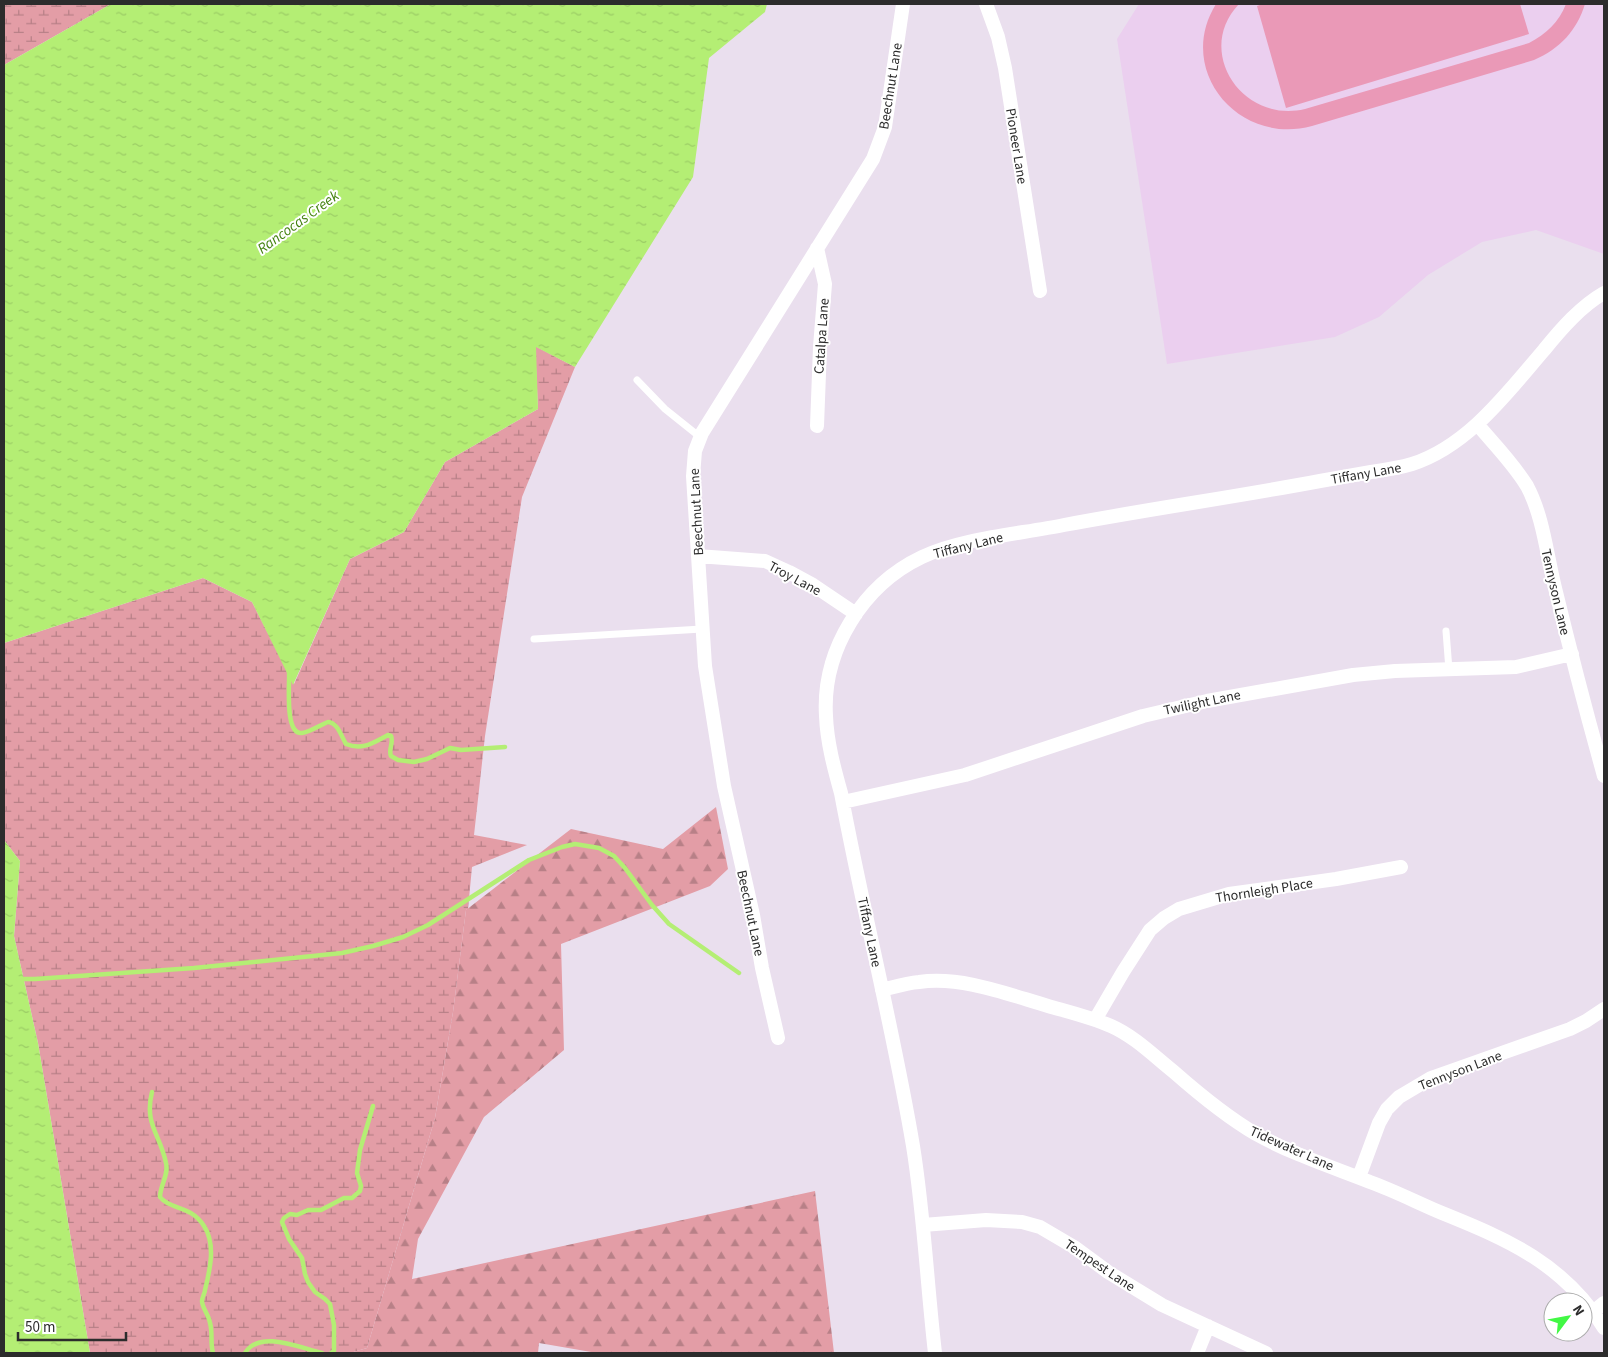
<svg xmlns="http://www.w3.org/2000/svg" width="1608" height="1357" font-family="'Source Sans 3',sans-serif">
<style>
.education{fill:#ebcfef}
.forest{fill:url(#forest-firs)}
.wetland{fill:url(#wetland-marsh)}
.pitch{fill:#ea99b7}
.water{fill:url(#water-ripples)}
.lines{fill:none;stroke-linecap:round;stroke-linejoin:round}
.stream{stroke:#b4ee74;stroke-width:4.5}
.service{stroke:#fff;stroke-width:7}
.minor{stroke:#fff;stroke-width:14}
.labels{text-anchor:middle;stroke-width:4;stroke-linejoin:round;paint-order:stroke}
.street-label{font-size:14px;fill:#2c2c2c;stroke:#fff}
.water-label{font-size:15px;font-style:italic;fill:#43820f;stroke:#fff}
</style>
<defs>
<pattern id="forest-firs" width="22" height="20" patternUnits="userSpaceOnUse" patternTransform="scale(1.25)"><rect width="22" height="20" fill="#e39da6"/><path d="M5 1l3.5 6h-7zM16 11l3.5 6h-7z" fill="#b88087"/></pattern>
<pattern id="wetland-marsh" width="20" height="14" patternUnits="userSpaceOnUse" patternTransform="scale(1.25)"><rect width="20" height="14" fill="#e39da6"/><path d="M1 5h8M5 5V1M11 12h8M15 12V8" fill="none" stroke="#b88087"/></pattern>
<pattern id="water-ripples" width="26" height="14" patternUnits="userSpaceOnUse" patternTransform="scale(1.25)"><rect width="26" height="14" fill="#b4ee74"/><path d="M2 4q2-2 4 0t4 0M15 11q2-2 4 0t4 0" fill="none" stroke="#9bcc65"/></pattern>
</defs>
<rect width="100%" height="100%" fill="#eadfee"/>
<path class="education" d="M 1139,4 L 1604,4 L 1604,254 L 1536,230 L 1482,242 L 1428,275 L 1379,317 L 1335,337 L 1167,364 L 1117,39 Z"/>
<path class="forest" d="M 716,807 L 728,869 L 710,886 L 561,944 L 564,1050 L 484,1117 L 418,1239 L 412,1279 L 815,1191 L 834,1353 L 597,1353 L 539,1343 L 538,1353 L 350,1353 L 367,1348 L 435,1118 L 453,1012 L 466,910 L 571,829 L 663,849 Z"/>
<path class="wetland" d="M 4,4 L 111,4 L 4,65 Z
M 535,346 L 575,367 L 522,497 L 485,736 L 474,835 L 527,845 L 472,867 L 468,909 L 466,910 L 453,1012 L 435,1118 L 367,1348 L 350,1353 L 90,1353 L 38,1043 L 14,936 L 20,861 L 4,840 L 4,643 L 203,578 L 252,602 L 294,684 L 350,559 L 404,532 L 445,462 L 538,409 Z"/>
<path class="pitch" d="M 1216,4 L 1239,4 C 1194,51 1242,124 1305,109 L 1529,43 C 1546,34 1559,22 1566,4 L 1585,4 C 1577,30 1560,49 1534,60 L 1312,126 C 1238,146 1175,70 1216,4 Z
M 1263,4 L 1520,4 L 1529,34 L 1286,108 L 1257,6 Z"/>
<path class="water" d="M 111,4 L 767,4 L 765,12 L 709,58 L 693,177 L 575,367 L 536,347 L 538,409 L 445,462 L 404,532 L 350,559 L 293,685 L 252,602 L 203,578 L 4,643 L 4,65 Z
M 4,840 L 20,861 L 14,936 L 38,1043 L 90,1353 L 4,1353 Z"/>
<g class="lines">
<path class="stream" d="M 289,671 C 290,682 284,735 302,733 C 310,732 320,725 328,722 C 338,723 341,736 346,744 C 363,751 374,742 388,735 L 391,736 C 394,743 388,749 391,756 L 398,760 L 414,762 L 427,759 L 450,748 L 461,750 L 505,747
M 18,979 L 35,979 L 194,968 L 342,953 L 373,946 L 403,937 L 428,925 L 529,860 L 562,847 L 575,844 L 599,848 L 614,856 L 625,868 L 652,905 L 669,924 L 739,973
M 152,1092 C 144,1124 160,1134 166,1163 C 169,1175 160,1185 160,1197 C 170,1210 191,1205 204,1226 C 216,1244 210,1270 205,1290 C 205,1293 202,1297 202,1301 C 202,1308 209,1315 210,1323 C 213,1333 210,1343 213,1353
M 245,1353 C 260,1329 300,1348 322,1353
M 331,1353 L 334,1351 L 334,1325 L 330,1304 L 325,1299 L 315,1292 L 308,1282 L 305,1274 L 302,1258 L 289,1239 L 282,1222 L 284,1218 L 290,1214 L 297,1215 L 308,1210 L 321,1210 L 344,1198 L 352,1198 L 360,1191 L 361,1186 L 357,1173 L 360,1150 L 373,1106"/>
<path class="service" d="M 637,380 L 665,409 L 700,437
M 1446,631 L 1449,670
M 534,639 L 702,629"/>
<path class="minor" d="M 986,4 L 998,37 L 1005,68 L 1040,291
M 1477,424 C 1494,444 1513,463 1527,486 C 1544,518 1547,558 1556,592 C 1571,654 1587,715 1604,776
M 817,426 L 820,347 L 825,284 L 817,248
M 698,556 L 765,561 L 789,572 L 813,585 L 856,614
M 843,802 L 965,775 L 1143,716 L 1207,701 L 1353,675 L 1395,671 L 1516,667 L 1572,654
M 882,990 C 894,987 906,983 919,982 C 962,976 1007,994 1048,1006 C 1069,1012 1090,1017 1111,1026 C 1134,1036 1154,1056 1174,1072 C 1199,1094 1227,1117 1256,1134 C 1292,1154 1332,1167 1370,1182 C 1395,1191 1418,1203 1442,1213 C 1509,1240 1564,1264 1604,1328
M 1095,1020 L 1123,972 L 1150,930 L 1164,918 L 1179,909 L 1229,894 L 1336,879 L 1401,867
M 778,1038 L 762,968 L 753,915 L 724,786 L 705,666 L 693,476 L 695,451 L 702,433 L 873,159 L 885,127 L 903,4
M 1359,1177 L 1379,1123 L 1387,1109 L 1399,1097 L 1431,1078 L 1570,1029 L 1586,1021 L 1604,1009
M 923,1225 L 986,1220 L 1022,1222 L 1040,1227 L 1074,1247 L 1108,1272 L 1162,1305 L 1266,1353
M 1593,1312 L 1604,1303
M 935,1353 C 927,1284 924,1214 913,1146 C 893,1027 863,911 841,793 C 834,768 827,742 826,716 C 822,650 863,585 922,557 C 962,538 1020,534 1064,525 C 1149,509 1235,497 1320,481 C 1337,478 1354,475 1371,472 C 1385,470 1399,468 1412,464 C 1468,446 1507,393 1544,350 C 1561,329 1581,306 1604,293
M 1197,1353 L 1208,1326"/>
</g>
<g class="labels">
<g class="street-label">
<text transform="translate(890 86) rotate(-81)" y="5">Beechnut Lane</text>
<text transform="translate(1017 146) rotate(81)" y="5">Pioneer Lane</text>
<text transform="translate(821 336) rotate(-86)" y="5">Catalpa Lane</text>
<text transform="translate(1366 473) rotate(-10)" y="5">Tiffany Lane</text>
<text transform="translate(696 512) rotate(-93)" y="5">Beechnut Lane</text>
<text transform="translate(968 545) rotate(-14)" y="5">Tiffany Lane</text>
<text transform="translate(795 578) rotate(28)" y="5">Troy Lane</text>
<text transform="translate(1556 592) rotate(77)" y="5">Tennyson Lane</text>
<text transform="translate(1202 702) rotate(-12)" y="5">Twilight Lane</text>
<text transform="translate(1264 890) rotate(-9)" y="5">Thornleigh Place</text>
<text transform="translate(751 913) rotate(78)" y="5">Beechnut Lane</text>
<text transform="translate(870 932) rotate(78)" y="5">Tiffany Lane</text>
<text transform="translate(1460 1070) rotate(-21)" y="5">Tennyson Lane</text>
<text transform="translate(1292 1148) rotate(24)" y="5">Tidewater Lane</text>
<text transform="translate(1100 1265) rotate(34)" y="5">Tempest Lane</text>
</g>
<g class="water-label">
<text transform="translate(298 222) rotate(-36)" y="5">Rancocas Creek</text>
</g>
</g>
<rect width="1608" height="1357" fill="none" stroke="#2c2c2c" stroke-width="10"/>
<g transform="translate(1568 1317) rotate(58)"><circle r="24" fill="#ffffff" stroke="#ababab"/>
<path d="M0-4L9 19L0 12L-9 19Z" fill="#42f845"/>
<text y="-8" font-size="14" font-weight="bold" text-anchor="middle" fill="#2c2c2c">N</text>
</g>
<path d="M18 1332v8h108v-8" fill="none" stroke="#2c2c2c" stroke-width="2.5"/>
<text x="25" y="1332" font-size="15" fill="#2c2c2c" stroke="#ffffff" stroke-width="4" paint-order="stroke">50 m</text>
</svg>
